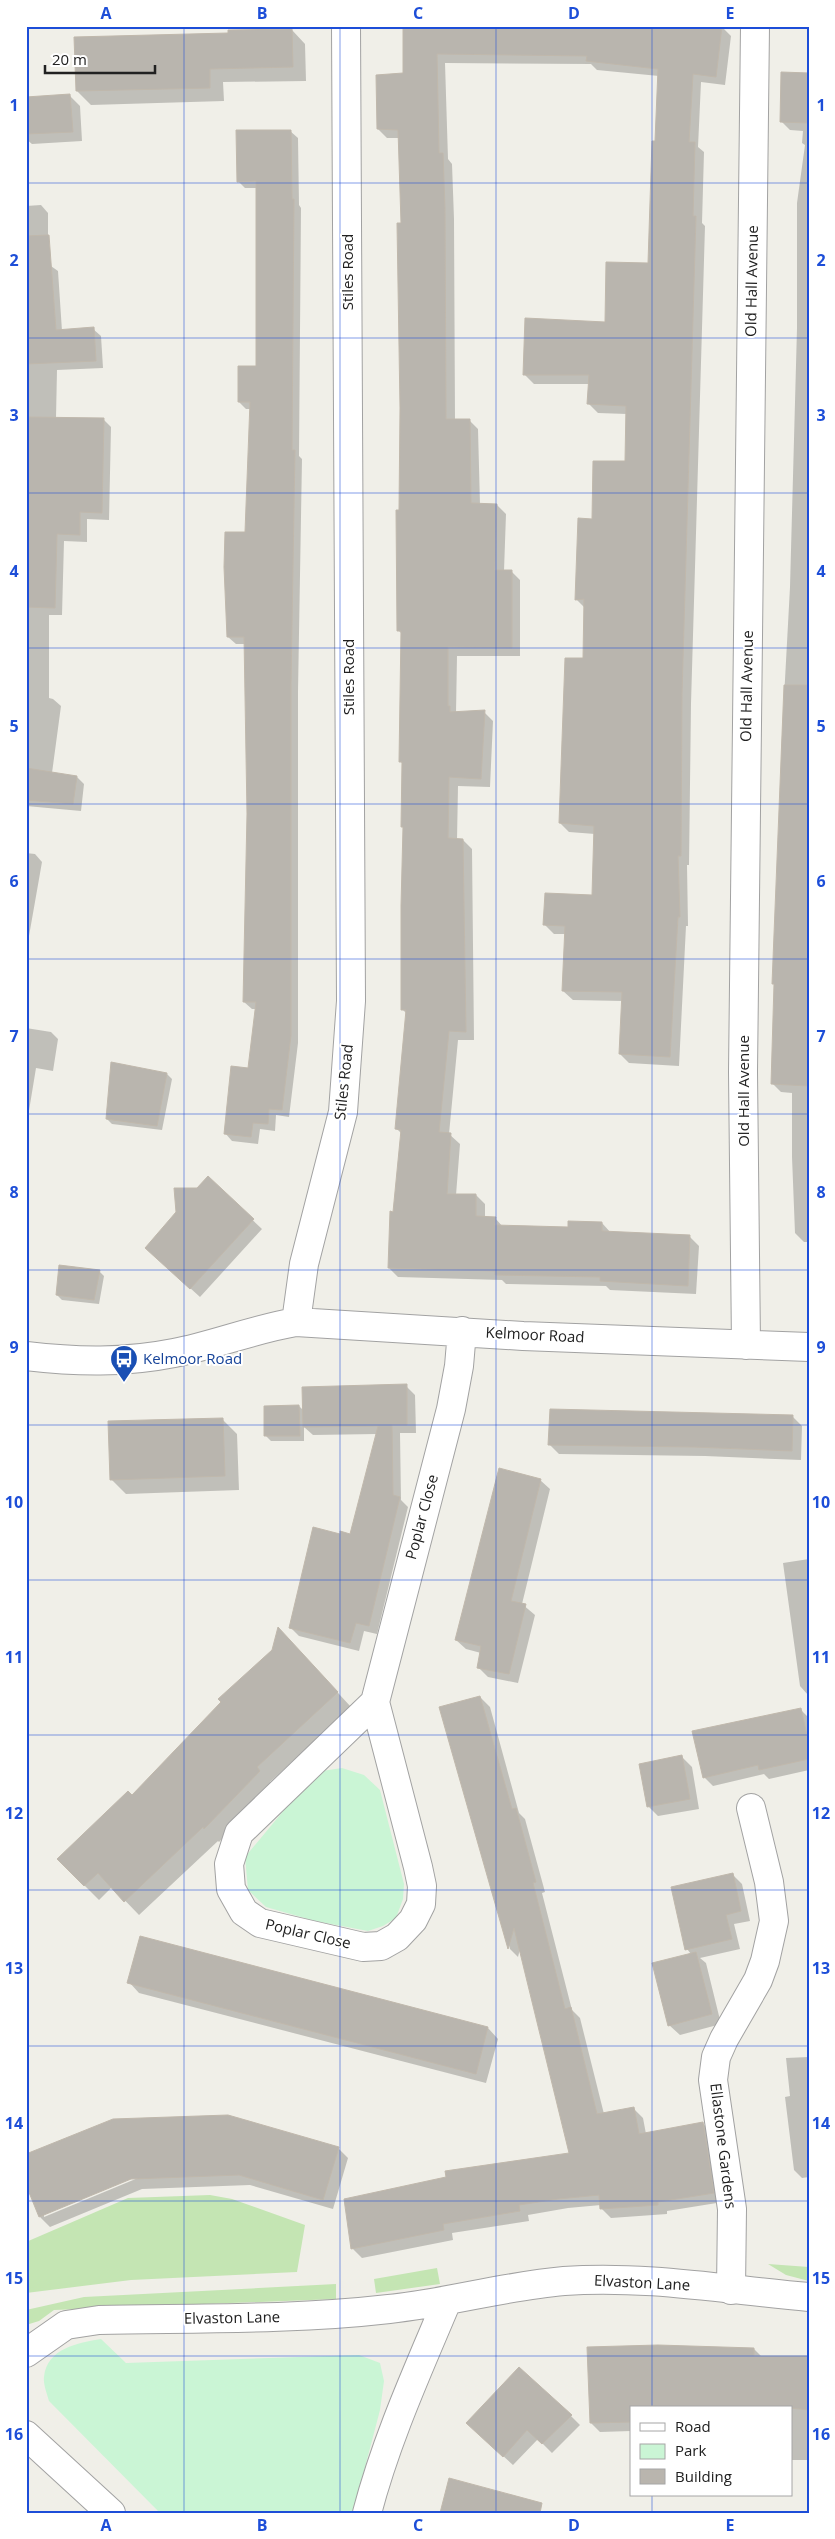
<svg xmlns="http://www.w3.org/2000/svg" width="835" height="2539" font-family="'Open Sans',sans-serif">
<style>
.grass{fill:#c4e5b3}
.park{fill:#caf5d5}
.shadow{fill:#0003;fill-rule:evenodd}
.building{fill:#b9b5ae;stroke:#c0b8ac}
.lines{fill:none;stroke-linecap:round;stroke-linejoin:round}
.minor-casing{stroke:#a2a2a2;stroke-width:30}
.tertiary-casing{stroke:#a2a2a2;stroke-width:30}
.minor{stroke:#fff;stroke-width:28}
.tertiary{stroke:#fff;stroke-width:28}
.grid{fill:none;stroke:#1d4ed8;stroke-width:1;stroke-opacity:0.55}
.labels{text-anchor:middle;stroke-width:4;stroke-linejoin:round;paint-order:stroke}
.street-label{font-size:15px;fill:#212121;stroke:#fff}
.transit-label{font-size:15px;fill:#164399;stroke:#fff;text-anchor:start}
.neatline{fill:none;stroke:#1d4ed8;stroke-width:2}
.grid-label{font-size:16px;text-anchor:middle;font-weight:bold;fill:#1d4ed8}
</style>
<rect width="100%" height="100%" fill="#f0efe8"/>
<path class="grass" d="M 210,2195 L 232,2199 L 305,2225 L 297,2272 L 131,2280 L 26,2293 L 26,2242 L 128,2198 Z
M 768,2264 L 809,2267 L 809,2281 L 786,2275 Z
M 437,2268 L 440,2284 L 376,2293 L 374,2279 Z
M 336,2284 L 336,2299 L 54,2310 L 39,2321 L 26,2325 L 26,2310 L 84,2297 Z"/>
<path class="park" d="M 342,1768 L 364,1775 L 380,1790 L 404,1884 L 403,1899 L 396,1918 L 383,1926 L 368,1931 L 315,1921 L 266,1907 L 248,1890 L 245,1857 L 304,1786 L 322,1771 Z
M 101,2339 L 126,2363 L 359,2355 L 380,2363 L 384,2381 L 380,2410 L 353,2513 L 160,2513 L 49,2401 C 47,2394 43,2384 44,2377 C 47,2348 78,2343 101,2339 Z"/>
<path class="shadow" d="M 404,26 L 713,26 L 722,27 L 731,36 L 725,85 L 701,82 L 698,147 L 704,152 L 702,223 L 705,226 L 691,704 L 689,865 L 687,865 L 688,926 L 686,926 L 679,1066 L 629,1063 L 620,1054 L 623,1001 L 573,1000 L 563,991 L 566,934 L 554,934 L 545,925 L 593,896 L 595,834 L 569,832 L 560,823 L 584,659 L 585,608 L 576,599 L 593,520 L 626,463 L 627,414 L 598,413 L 589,404 L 590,384 L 534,384 L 525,375 L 606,323 L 650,264 L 659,76 L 597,70 L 591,64 L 445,63 L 448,159 L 452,164 L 454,219 L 455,420 L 469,420 L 478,429 L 480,505 L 497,505 L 506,514 L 504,571 L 511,571 L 520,580 L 520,656 L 457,656 L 456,713 L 484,712 L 493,721 L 490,787 L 458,786 L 457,840 L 463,840 L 472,849 L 474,1040 L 458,1040 L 449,1134 L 460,1144 L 456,1195 L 476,1195 L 485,1204 L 485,1218 L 495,1218 L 503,1227 L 569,1229 L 602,1223 L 611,1233 L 690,1237 L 699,1246 L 696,1294 L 610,1290 L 606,1286 L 506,1284 L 502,1280 L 398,1277 L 389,1268 L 402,1134 L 397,1129 L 407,1014 L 403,1010 L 404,829 L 402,826 L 403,764 L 401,762 L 403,635 L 399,631 L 402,224 L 399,138 L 387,138 L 378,129 L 404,74 Z
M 292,30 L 305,44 L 306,81 L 223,82 L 224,101 L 91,105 L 77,91 L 229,34 Z
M 809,74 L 809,1242 L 804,1242 L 795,1233 L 792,1157 L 792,1093 L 781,1092 L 772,1083 L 782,735 L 790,587 L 797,328 L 797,203 L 805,145 L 802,143 L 803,131 L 790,130 L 781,121 Z
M 70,96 L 80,106 L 82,141 L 32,144 L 26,139 L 26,98 Z
M 290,131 L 298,138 L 299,205 L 301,208 L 299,456 L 302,459 L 298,692 L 298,1043 L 289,1117 L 276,1115 L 275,1131 L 260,1129 L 258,1144 L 232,1141 L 225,1133 L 249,1069 L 257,1009 L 252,1009 L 244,1002 L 248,814 L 245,644 L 236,644 L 228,637 L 246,533 L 251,409 L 246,409 L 239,402 L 257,367 L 258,188 L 245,188 L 238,181 Z
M 41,205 L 48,213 L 48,264 L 58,271 L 62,331 L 93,329 L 101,336 L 103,368 L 57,370 L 56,418 L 103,419 L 111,427 L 109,520 L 87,519 L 87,542 L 64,541 L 62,615 L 49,615 L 49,698 L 53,699 L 61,706 L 52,773 L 77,777 L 84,784 L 81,811 L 26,806 L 26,206 Z
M 26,853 L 35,854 L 42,862 L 26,953 Z
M 26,1028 L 51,1032 L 58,1039 L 53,1071 L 36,1068 L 26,1129 Z
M 167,1074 L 172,1079 L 162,1130 L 112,1124 L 107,1119 Z
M 208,1178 L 262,1229 L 200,1297 L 156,1257 Z
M 99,1271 L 104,1276 L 99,1304 L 62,1300 L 57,1295 Z
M 406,1386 L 415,1395 L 416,1433 L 400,1433 L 401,1500 L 408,1507 L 377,1634 L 364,1631 L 359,1651 L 299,1636 L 290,1627 L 341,1536 L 351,1535 L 377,1434 L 313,1435 L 304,1427 L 304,1441 L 271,1441 L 266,1436 L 299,1406 L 304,1411 Z
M 792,1416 L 802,1426 L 801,1460 L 705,1456 L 559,1454 L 549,1444 Z
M 222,1419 L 237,1434 L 239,1490 L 126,1494 L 111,1479 Z
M 540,1480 L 550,1489 L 522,1604 L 535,1615 L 518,1683 L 488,1677 L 478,1667 L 481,1653 L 466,1649 L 456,1640 Z
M 809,1559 L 809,1695 L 808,1695 L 800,1686 L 783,1563 Z
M 292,1643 L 351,1707 L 270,1782 L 274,1786 L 219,1842 L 218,1841 L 139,1915 L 112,1887 L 99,1900 L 58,1859 L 132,1796 Z
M 480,1697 L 490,1707 L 519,1813 L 525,1819 L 545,1892 L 542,1893 L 572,2010 L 580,2018 L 604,2114 L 633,2108 L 643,2118 L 646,2134 L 703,2124 L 713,2133 L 723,2202 L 667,2211 L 667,2214 L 611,2218 L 601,2208 L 601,2205 L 568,2208 L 528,2215 L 529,2221 L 452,2233 L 453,2240 L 362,2258 L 352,2248 L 570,2154 L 520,1949 L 518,1957 L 510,1949 L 441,1708 Z
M 800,1709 L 809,1718 L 809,1770 L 769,1779 L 764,1774 L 713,1786 L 704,1777 Z
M 682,1757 L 692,1767 L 699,1809 L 658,1816 L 648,1806 Z
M 732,1874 L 742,1884 L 750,1921 L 734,1924 L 740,1949 L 700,1958 L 706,1963 L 721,2024 L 680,2035 L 669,2025 L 691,1954 L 687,1949 Z
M 129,1982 L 488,2028 L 498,2039 L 486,2083 L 139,1993 Z
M 809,2057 L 809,2177 L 802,2178 L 794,2170 L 785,2097 L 790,2096 L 786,2058 Z
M 338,2148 L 348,2158 L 333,2209 L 250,2185 L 142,2189 L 50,2227 L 40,2217 L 26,2182 ZM 137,2176 L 138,2178 L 44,2217 L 44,2214 Z
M 754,2349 L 762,2357 L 809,2358 L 809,2460 L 791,2460 L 791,2408 L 631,2408 L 631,2431 L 600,2432 L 591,2423 Z
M 571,2416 L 580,2425 L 552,2453 L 538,2439 L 513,2465 L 477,2432 Z"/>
<path class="building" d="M 403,26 L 722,26 L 716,77 L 693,74 L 689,142 L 695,142 L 693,216 L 696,216 L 682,694 L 681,856 L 678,856 L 680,917 L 678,917 L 670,1057 L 619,1054 L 622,992 L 562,991 L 565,926 L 543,925 L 545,893 L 592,895 L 594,826 L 559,823 L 565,658 L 583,658 L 584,599 L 575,600 L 578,518 L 592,519 L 593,461 L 625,461 L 626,406 L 587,404 L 589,375 L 523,375 L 525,318 L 605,322 L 606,262 L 648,263 L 652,141 L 655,141 L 658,69 L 586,61 L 587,56 L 437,54 L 439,153 L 443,153 L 445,209 L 446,419 L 470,419 L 471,503 L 497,504 L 495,570 L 512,570 L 512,648 L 448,647 L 448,706 L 450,706 L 450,712 L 485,710 L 481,779 L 449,777 L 448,838 L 463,839 L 466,1032 L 449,1031 L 439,1132 L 451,1133 L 447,1194 L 476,1194 L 476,1216 L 496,1217 L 495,1225 L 568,1227 L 568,1221 L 602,1222 L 602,1231 L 690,1235 L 688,1286 L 600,1281 L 600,1277 L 495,1275 L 495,1271 L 388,1268 L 390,1211 L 393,1212 L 401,1130 L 395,1129 L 406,1010 L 401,1010 L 401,906 L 403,827 L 401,827 L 402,762 L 399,762 L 401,631 L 397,631 L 396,510 L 399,510 L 400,408 L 397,223 L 401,223 L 398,130 L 377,129 L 376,75 L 403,73 Z
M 292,29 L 293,67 L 210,69 L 210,88 L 76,91 L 74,37 L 228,33 L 228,30 Z
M 781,72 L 809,73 L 809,123 L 780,122 Z
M 70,94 L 73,132 L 26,134 L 26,97 Z
M 236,130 L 291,130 L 292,199 L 294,199 L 292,450 L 295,450 L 291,684 L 291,1035 L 282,1110 L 269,1109 L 268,1124 L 253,1123 L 251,1137 L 224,1134 L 231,1066 L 248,1068 L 256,1002 L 243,1002 L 247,814 L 244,637 L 227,637 L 224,567 L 225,532 L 245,532 L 250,402 L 238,402 L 238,366 L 256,366 L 256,181 L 237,182 Z
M 49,235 L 56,330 L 94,327 L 96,361 L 26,364 L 26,236 Z
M 26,417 L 104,418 L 102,513 L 80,512 L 80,535 L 57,534 L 55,608 L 26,607 Z
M 784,685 L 809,685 L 809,1086 L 771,1084 L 774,984 L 772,984 Z
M 26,768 L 77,776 L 73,804 L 26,800 Z
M 111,1062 L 167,1073 L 157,1126 L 106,1119 Z
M 208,1176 L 254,1219 L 190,1289 L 145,1248 L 176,1212 L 174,1188 L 197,1188 Z
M 59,1265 L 100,1270 L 94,1300 L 56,1295 Z
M 407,1384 L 407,1425 L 392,1425 L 393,1495 L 400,1497 L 369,1626 L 356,1623 L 350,1643 L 289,1628 L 313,1527 L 340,1534 L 340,1531 L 350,1534 L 378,1426 L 303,1427 L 302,1387 Z
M 299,1405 L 300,1436 L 264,1436 L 264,1406 Z
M 550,1409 L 793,1415 L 792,1451 L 694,1447 L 548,1445 Z
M 223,1418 L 225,1476 L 110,1480 L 108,1421 Z
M 499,1468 L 541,1479 L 511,1601 L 526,1604 L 509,1674 L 477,1668 L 481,1646 L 455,1640 Z
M 278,1627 L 338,1692 L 257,1767 L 260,1771 L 204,1829 L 203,1827 L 124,1902 L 98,1873 L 84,1886 L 57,1859 L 128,1791 L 132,1795 L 221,1702 L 218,1699 L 272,1650 Z
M 480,1696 L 512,1809 L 516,1808 L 536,1882 L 533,1883 L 565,2009 L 571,2007 L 597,2114 L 634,2107 L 639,2134 L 703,2122 L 714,2193 L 658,2202 L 658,2205 L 600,2209 L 599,2195 L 558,2199 L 519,2205 L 520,2211 L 443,2224 L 444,2230 L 351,2249 L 344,2199 L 446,2177 L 445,2171 L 569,2153 L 514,1928 L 508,1949 L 439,1707 Z
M 801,1708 L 809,1745 L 809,1759 L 759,1770 L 758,1765 L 703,1778 L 692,1731 Z
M 682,1755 L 690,1799 L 647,1807 L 639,1764 Z
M 733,1873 L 741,1911 L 726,1915 L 732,1939 L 685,1950 L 671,1887 Z
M 140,1936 L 488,2027 L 476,2074 L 127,1983 Z
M 696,1952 L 712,2014 L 668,2026 L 652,1963 Z
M 228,2115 L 339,2147 L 323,2200 L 239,2175 L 131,2179 L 39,2217 L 26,2185 L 26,2154 L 113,2119 Z
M 658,2345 L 754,2348 L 754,2356 L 809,2356 L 809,2410 L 791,2408 L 631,2408 L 631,2422 L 590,2423 L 587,2347 Z
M 519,2367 L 572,2415 L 542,2444 L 527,2430 L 503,2457 L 466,2423 Z
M 449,2478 L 542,2503 L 540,2513 L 440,2513 Z"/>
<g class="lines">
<defs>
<path id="minor" d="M 296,1322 L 304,1264 L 343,1112 L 351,1001 L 346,26
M 746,1345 L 743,1072 L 755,26
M 26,1356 C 77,1362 124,1363 174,1353 C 215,1345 254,1329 296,1322 L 523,1336 L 809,1347
M 375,1702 L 239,1833 L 229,1864 L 231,1889 L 244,1912 L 260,1923 L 363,1947 L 381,1946 L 397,1937 L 413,1920 L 421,1904 L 422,1886 L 418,1867 L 375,1702 L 451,1409 L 459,1366 L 462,1331
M 731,2290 L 732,2209 L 713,2080 L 716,2057 L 724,2039 L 758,1980 L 765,1961 L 774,1921 L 769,1882 L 751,1808"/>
<path id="tertiary" d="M 26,2353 L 66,2325 L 99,2320 C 196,2318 293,2320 389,2309 C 448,2303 505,2286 564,2281 C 645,2275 728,2290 809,2297
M 26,2435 L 111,2513
M 367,2513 C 386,2440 418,2370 447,2301"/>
</defs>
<use href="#minor" class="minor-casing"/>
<use href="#tertiary" class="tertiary-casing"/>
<use href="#minor" class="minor"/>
<use href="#tertiary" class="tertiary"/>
</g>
<path class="grid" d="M 184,26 L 184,2513M 340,26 L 340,2513M 496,26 L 496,2513M 652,26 L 652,2408M 26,183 L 809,183M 26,338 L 809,338M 26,493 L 809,493M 26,648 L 809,648M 26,804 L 809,804M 26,959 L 809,959M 26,1114 L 809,1114M 26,1270 L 809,1270M 26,1425 L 809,1425M 26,1580 L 809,1580M 26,1735 L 809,1735M 26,1890 L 809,1890M 26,2046 L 809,2046M 26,2201 L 809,2201M 26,2356 L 809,2356M 652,2495 L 652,2513"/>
<defs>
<symbol id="bus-pin" viewBox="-11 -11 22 30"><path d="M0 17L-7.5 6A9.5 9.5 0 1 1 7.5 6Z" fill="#1a4fb4" stroke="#fff"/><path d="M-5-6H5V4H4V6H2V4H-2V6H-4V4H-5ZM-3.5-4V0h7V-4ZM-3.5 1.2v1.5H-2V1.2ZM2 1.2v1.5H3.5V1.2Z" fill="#fff"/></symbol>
</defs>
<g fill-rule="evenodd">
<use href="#bus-pin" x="108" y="1343" width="32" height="43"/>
</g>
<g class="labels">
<g class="street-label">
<text transform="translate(348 272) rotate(-90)" y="5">Stiles Road</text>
<text transform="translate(752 281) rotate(-89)" y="5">Old Hall Avenue</text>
<text transform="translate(349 677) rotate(-90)" y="5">Stiles Road</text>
<text transform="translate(747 686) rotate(-89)" y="5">Old Hall Avenue</text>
<text transform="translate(344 1082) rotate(-84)" y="5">Stiles Road</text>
<text transform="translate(744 1091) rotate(-90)" y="5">Old Hall Avenue</text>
<text transform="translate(535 1335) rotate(3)" y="5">Kelmoor Road</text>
<text transform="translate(422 1517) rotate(-75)" y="5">Poplar Close</text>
<text transform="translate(308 1934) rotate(13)" y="5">Poplar Close</text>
<text transform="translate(723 2146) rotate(83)" y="5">Ellastone Gardens</text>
<text transform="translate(642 2283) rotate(3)" y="5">Elvaston Lane</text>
<text transform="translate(232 2318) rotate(-1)" y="5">Elvaston Lane</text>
</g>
<g class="transit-label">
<text x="143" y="1364">Kelmoor Road</text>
</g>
</g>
<rect width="835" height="2539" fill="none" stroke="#ffffff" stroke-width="55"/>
<rect x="630" y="2406" width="162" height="90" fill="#ffffff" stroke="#a6a6a6"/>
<rect x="640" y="2423" width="25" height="8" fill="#ffffff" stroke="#a6a6a6"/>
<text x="675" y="2432" font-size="15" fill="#212121">Road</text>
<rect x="640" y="2444" width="25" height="15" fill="#caf5d5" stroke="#a6a6a6"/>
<text x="675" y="2456" font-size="15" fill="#212121">Park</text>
<rect x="640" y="2469" width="25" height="15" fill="#b9b5ae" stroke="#a6a6a6"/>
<text x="675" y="2482" font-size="15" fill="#212121">Building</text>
<path d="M45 65v8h110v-8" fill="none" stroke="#212121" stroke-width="2.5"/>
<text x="52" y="65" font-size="15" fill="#212121" stroke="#ffffff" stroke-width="4" paint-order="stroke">20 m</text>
<rect x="28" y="28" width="780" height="2484" class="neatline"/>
<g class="grid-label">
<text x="106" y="19">A</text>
<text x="262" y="19">B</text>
<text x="418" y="19">C</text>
<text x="574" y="19">D</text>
<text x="730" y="19">E</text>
<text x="14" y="111">1</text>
<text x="821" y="111">1</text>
<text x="14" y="266">2</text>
<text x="821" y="266">2</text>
<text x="14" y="421">3</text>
<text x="821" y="421">3</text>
<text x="14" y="577">4</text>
<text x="821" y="577">4</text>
<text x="14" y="732">5</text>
<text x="821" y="732">5</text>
<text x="14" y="887">6</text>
<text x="821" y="887">6</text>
<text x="14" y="1042">7</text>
<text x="821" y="1042">7</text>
<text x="14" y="1198">8</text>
<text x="821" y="1198">8</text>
<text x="14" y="1353">9</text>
<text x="821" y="1353">9</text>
<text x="14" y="1508">10</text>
<text x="821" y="1508">10</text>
<text x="14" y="1663">11</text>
<text x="821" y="1663">11</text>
<text x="14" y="1819">12</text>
<text x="821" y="1819">12</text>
<text x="14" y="1974">13</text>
<text x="821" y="1974">13</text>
<text x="14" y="2129">14</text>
<text x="821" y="2129">14</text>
<text x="14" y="2284">15</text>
<text x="821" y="2284">15</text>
<text x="14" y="2440">16</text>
<text x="821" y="2440">16</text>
<text x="106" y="2531">A</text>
<text x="262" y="2531">B</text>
<text x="418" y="2531">C</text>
<text x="574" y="2531">D</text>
<text x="730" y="2531">E</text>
</g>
</svg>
